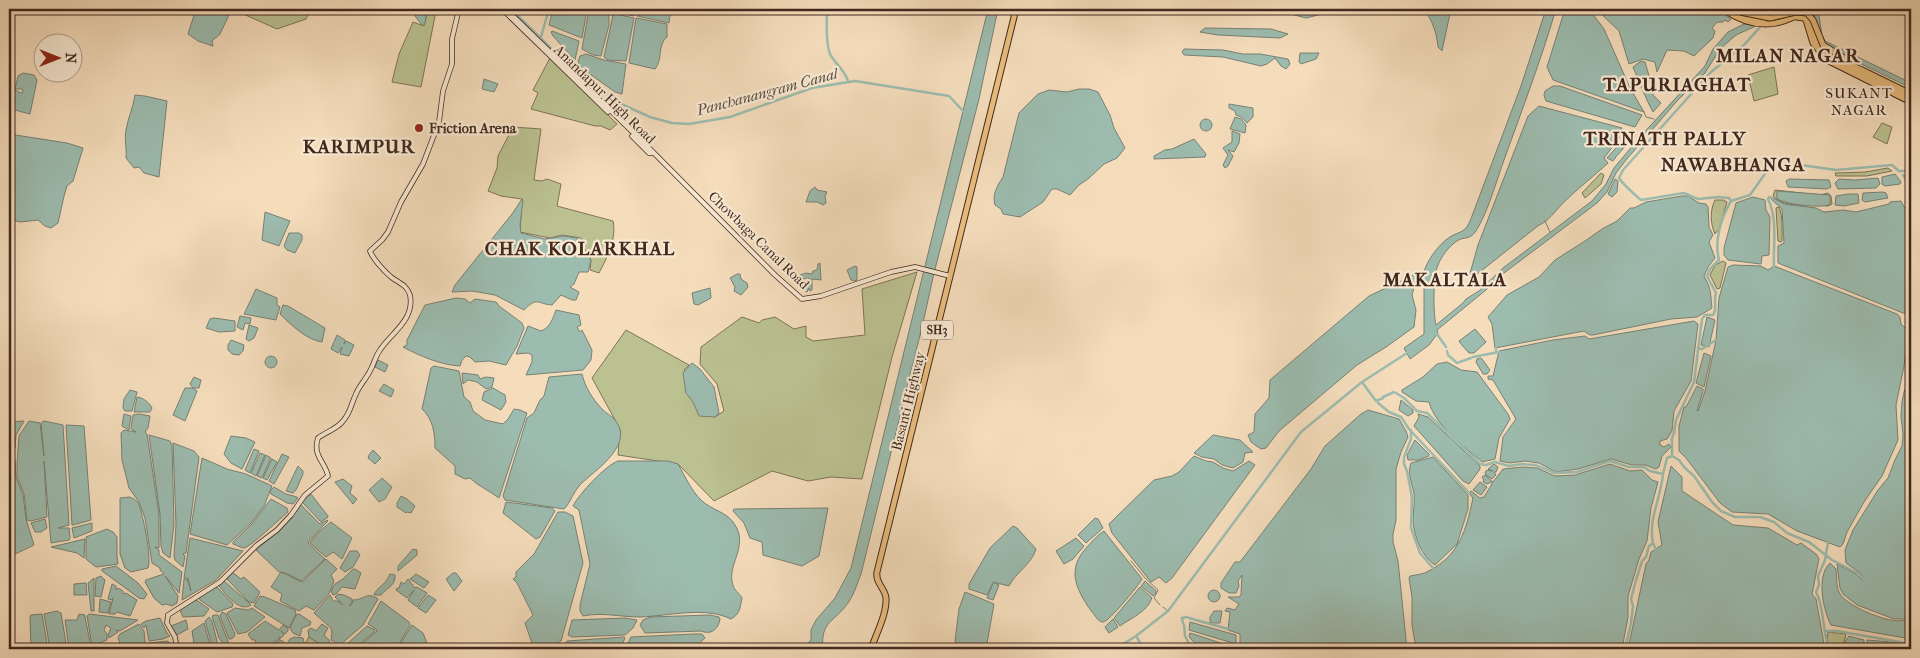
<svg xmlns="http://www.w3.org/2000/svg" width="1920" height="658" font-family="'IM FELL French Canon',serif">
<style>
.green{fill:#bbc191;stroke:#7e7458}
.water{fill:#9cbcaf;stroke:#788175}
.lines{fill:none;stroke-linecap:round;stroke-linejoin:round}
.stream{stroke:#788175;stroke-width:1}
.canal{stroke:#9cbcaf;stroke-width:2.5}
.secondary-casing{stroke:#42281e;stroke-width:5.5}
.primary-casing{stroke:#42281e;stroke-width:7}
.secondary{stroke:#f8e9d3;stroke-width:4}
.primary{stroke:#eabe7e;stroke-width:5}
.primary-bridge-casing{stroke:#42281e;stroke-width:7;stroke-linecap:butt}
.primary-bridge{stroke:#eabe7e;stroke-width:5}
.poi-dot{fill:#8f2418;stroke:#f8e9d3;stroke-width:2}
.labels{text-anchor:middle;stroke-width:4.5;stroke-linejoin:round;paint-order:stroke}
.shield{fill:#f8e9d3;stroke:#796254;stroke-width:1}
.shield-label{font-size:12px;font-weight:bold;fill:#42281e}
.street-label{font-size:14px;fill:#42281e;stroke:#f8e9d3}
.poi-label{font-size:14px;font-weight:bold;fill:#42281e;stroke:#f8e9d3;text-anchor:start}
.water-label{font-size:15px;font-style:italic;fill:#584d42;stroke:#f8e9d3}
.neighbourhood-label{font-size:15px;letter-spacing:1px;fill:#42281e;stroke:#f8e9d3}
.district-label{font-size:19px;font-weight:bold;letter-spacing:1px;fill:#42281e;stroke:#f8e9d3}
</style>
<rect width="100%" height="100%" fill="#f5ddbc"/>
<filter id="stains"><feTurbulence type="fractalNoise" baseFrequency=".004" numOctaves="4"/><feColorMatrix values="0 0 0 0 .2 0 0 0 0 .09 0 0 0 0 .02 0 0 0 .5 -.17"/></filter>
<radialGradient id="worn" r=".72"><stop offset=".6" stop-color="#630" stop-opacity="0"/><stop offset="1" stop-color="#630" stop-opacity=".3"/></radialGradient>
<path class="green" d="M 232,9 L 311,9 L 306,19 L 277,29 Z
M 428,9 L 436,11 L 421,87 L 392,82 L 399,54 L 413,22 L 424,26 Z
M 550,58 L 617,124 L 610,130 L 601,126 L 595,126 L 531,109 L 538,93 L 533,90 Z
M 1774,67 L 1778,94 L 1754,101 L 1748,75 Z
M 1882,123 L 1892,127 L 1887,144 L 1873,137 Z
M 513,127 L 541,129 L 534,180 L 542,181 L 547,179 L 561,184 L 557,206 L 613,221 C 617,238 607,258 599,273 L 590,270 L 591,260 L 583,246 L 581,238 L 562,235 L 550,238 L 520,232 L 522,199 L 501,196 L 488,191 L 497,168 L 498,156 Z
M 1888,168 L 1892,171 L 1867,176 L 1836,176 L 1835,173 L 1865,172 Z
M 1601,173 L 1604,175 L 1601,184 L 1585,198 L 1582,193 Z
M 1775,190 L 1820,195 L 1828,193 L 1831,196 L 1832,204 L 1828,206 C 1811,203 1787,210 1773,196 Z
M 1715,200 L 1723,200 L 1727,202 L 1719,229 L 1715,234 C 1710,223 1710,210 1715,200 Z
M 1779,207 C 1783,216 1782,231 1782,241 L 1781,242 L 1778,241 L 1776,208 Z
M 1723,261 L 1726,263 L 1720,288 L 1717,289 L 1710,275 L 1715,265 Z
M 917,272 L 892,357 L 862,479 L 831,477 L 808,481 L 772,471 L 714,501 L 678,464 L 618,455 L 620,429 L 592,378 L 626,330 L 689,365 L 684,370 L 715,417 L 724,411 L 717,384 L 700,364 L 701,347 L 742,317 L 759,323 L 762,320 L 775,317 L 794,329 L 806,326 L 806,337 L 813,341 L 865,335 L 862,289 Z
M 1828,632 L 1846,634 L 1844,643 L 1839,649 L 1831,649 L 1827,639 Z
M 309,637 L 320,644 L 317,649 L 309,645 L 306,649 L 302,649 Z"/>
<path class="water" d="M 196,9 L 222,9 L 229,15 L 220,34 L 212,41 L 213,46 L 198,41 L 188,34 Z
M 553,9 L 587,10 L 582,38 L 549,25 Z
M 589,9 L 609,13 L 609,25 L 601,56 L 593,55 L 582,49 Z
M 614,9 L 635,9 L 634,16 L 615,12 Z
M 637,9 L 671,9 L 669,23 L 637,16 Z
M 988,9 L 998,9 L 979,99 L 934,273 L 923,323 L 861,574 C 857,584 854,595 848,603 C 835,622 820,621 823,649 L 812,649 L 811,645 L 806,645 L 811,640 L 811,630 L 816,620 L 835,598 L 851,568 Z
M 1272,9 L 1330,9 L 1330,12 L 1306,18 Z
M 1424,9 L 1451,9 L 1442,51 L 1438,47 C 1437,33 1432,20 1424,9 Z
M 1546,9 L 1556,9 C 1541,60 1522,110 1504,160 C 1496,182 1488,212 1476,231 C 1469,241 1464,236 1457,241 C 1449,246 1441,257 1438,265 C 1433,276 1433,313 1436,325 L 1463,303 L 1466,299 L 1479,291 L 1503,268 L 1592,201 L 1606,184 L 1614,168 L 1640,137 L 1705,66 L 1713,49 L 1728,32 L 1744,24 L 1758,25 L 1736,35 L 1720,49 L 1705,73 L 1677,101 L 1626,160 L 1616,173 L 1607,192 L 1597,203 L 1500,276 L 1486,290 L 1437,330 L 1438,333 L 1429,345 L 1410,359 L 1404,348 L 1424,334 L 1424,288 C 1417,272 1437,245 1450,237 C 1454,234 1460,233 1464,230 C 1468,227 1470,221 1472,216 L 1521,86 Z
M 1565,9 L 1589,9 L 1604,29 L 1630,88 L 1644,112 L 1553,80 L 1547,67 Z
M 1596,9 L 1716,9 L 1731,19 L 1728,22 L 1725,20 L 1723,22 L 1717,22 L 1712,28 L 1715,31 L 1713,38 L 1694,56 L 1684,51 L 1667,50 L 1657,72 L 1655,62 L 1643,59 L 1629,64 L 1619,31 Z
M 1813,9 L 1818,9 L 1822,35 L 1825,41 L 1911,83 L 1911,88 L 1826,47 L 1815,21 Z
M 425,10 L 427,11 L 425,23 L 422,25 L 415,16 L 420,11 Z
M 616,14 L 634,18 L 626,61 L 608,60 L 604,57 L 613,15 Z
M 636,18 L 667,24 L 667,37 C 657,45 663,60 655,69 L 629,63 Z
M 1205,28 L 1271,29 L 1288,34 L 1280,38 L 1218,35 L 1200,32 Z
M 552,31 L 579,41 L 575,60 L 553,36 L 551,32 Z
M 1184,49 L 1223,50 L 1243,54 L 1260,54 L 1288,59 L 1290,64 L 1286,69 L 1281,66 L 1275,58 L 1267,64 L 1261,66 L 1223,57 L 1184,55 L 1182,52 Z
M 1314,53 L 1319,53 L 1316,59 L 1301,64 L 1299,62 L 1300,53 Z
M 586,54 L 604,60 L 626,64 L 622,94 L 615,92 L 580,67 L 578,62 L 580,56 Z
M 1641,61 L 1645,62 L 1650,79 L 1647,88 L 1653,93 L 1653,95 L 1661,103 L 1653,112 C 1645,98 1640,82 1633,67 Z
M 23,73 L 34,75 L 37,80 L 30,114 L 11,109 L 15,90 L 21,93 L 23,92 L 22,89 L 15,89 L 18,76 Z
M 484,79 L 498,84 L 494,92 L 482,89 Z
M 1553,86 L 1560,86 L 1642,115 L 1635,127 L 1546,101 L 1544,95 L 1545,91 Z
M 1079,89 L 1089,89 L 1098,92 L 1110,115 L 1114,128 L 1125,148 L 1117,158 L 1104,164 L 1088,179 L 1079,185 L 1070,195 L 1057,189 L 1052,189 L 1043,202 L 1020,217 L 1003,214 L 1001,209 L 995,205 C 992,195 997,186 1003,177 L 1019,113 L 1038,94 L 1049,90 L 1067,92 Z
M 135,95 L 145,96 L 167,101 L 159,177 L 144,173 L 139,167 L 134,168 L 126,158 C 127,149 124,140 126,130 C 128,118 133,108 135,95 Z
M 1229,104 L 1253,108 L 1253,117 L 1247,123 L 1241,117 L 1236,115 L 1235,111 L 1229,108 Z
M 1539,106 L 1622,128 L 1618,136 L 1620,137 L 1604,158 L 1608,163 C 1593,177 1577,189 1563,203 C 1556,210 1548,222 1539,225 L 1471,279 L 1469,277 L 1478,245 L 1528,116 Z
M 1235,117 L 1241,119 L 1246,125 L 1245,133 L 1230,129 Z
M1200 125a6 6 0 1 1 12 0a6 6 0 1 1-12 0Z
M 1232,131 L 1240,134 L 1239,143 L 1234,152 L 1228,150 L 1233,156 L 1228,166 L 1225,168 L 1223,165 L 1228,155 L 1223,148 L 1232,142 Z
M 9,134 L 67,143 L 83,148 L 73,181 L 67,186 L 64,196 L 58,223 L 51,228 L 45,226 L 38,220 L 20,222 L 9,219 Z
M 1194,139 L 1206,154 L 1205,157 L 1154,159 L 1154,156 L 1165,150 L 1172,149 Z
M 1622,141 L 1627,142 C 1624,150 1617,154 1613,161 L 1607,158 Z
M 1895,174 L 1901,182 L 1900,184 L 1885,186 L 1882,184 L 1882,177 Z
M 1878,178 L 1880,184 L 1876,188 L 1838,189 L 1835,183 L 1839,179 L 1855,180 Z
M 1615,179 L 1618,181 L 1617,192 L 1612,197 L 1608,194 Z
M 1789,179 L 1829,180 L 1831,187 L 1827,189 L 1788,187 L 1786,181 Z
M 815,187 L 817,190 L 827,192 L 825,196 L 826,203 L 823,205 L 817,202 L 806,202 L 810,191 Z
M 1777,191 L 1830,195 L 1830,205 C 1818,208 1789,205 1777,199 Z
M 1883,192 L 1886,193 L 1888,198 L 1865,202 L 1862,200 L 1863,193 Z
M 1849,194 L 1858,194 L 1859,203 L 1844,206 L 1835,205 L 1836,196 Z
M 1682,196 L 1688,196 L 1699,203 L 1706,204 L 1708,207 L 1709,227 L 1713,235 L 1709,242 L 1715,258 L 1708,267 L 1704,276 C 1712,291 1710,291 1712,308 L 1697,317 L 1671,319 L 1593,335 L 1590,335 L 1584,331 L 1495,348 L 1492,324 L 1488,317 L 1507,295 L 1539,277 L 1555,260 L 1585,241 L 1602,229 L 1617,221 L 1630,208 L 1634,208 L 1646,202 Z
M 1753,197 L 1765,200 L 1766,210 L 1770,217 L 1769,255 L 1762,256 L 1761,264 L 1728,260 L 1724,255 L 1724,248 L 1736,203 Z
M 1773,198 L 1784,204 L 1816,208 L 1824,212 L 1843,210 L 1856,212 L 1889,204 L 1890,202 L 1901,201 L 1911,220 L 1911,312 L 1903,313 L 1778,263 L 1778,246 L 1784,243 L 1782,209 L 1771,199 Z
M 522,199 L 523,200 L 520,225 L 521,233 L 545,239 L 564,236 L 577,238 L 581,247 L 591,260 L 588,272 L 579,272 L 574,284 L 570,287 L 579,292 L 576,300 L 572,300 L 561,295 L 552,305 C 537,304 538,296 524,310 L 495,295 L 472,291 L 452,292 L 455,285 L 512,214 Z
M 265,212 L 290,221 L 279,246 L 262,240 Z
M 289,233 L 299,233 L 302,235 L 302,240 L 295,253 L 287,250 L 284,246 Z
M 820,263 L 821,280 L 812,279 L 812,290 L 810,291 L 809,288 L 807,292 L 804,291 L 806,281 L 809,282 L 809,278 L 804,279 L 800,275 L 806,273 L 812,274 L 813,271 L 817,270 L 818,264 Z
M 1733,265 L 1761,266 L 1768,270 L 1774,266 L 1897,314 L 1900,317 L 1901,324 L 1908,331 L 1904,366 L 1896,405 L 1898,440 L 1882,476 L 1864,502 L 1847,532 L 1843,544 L 1840,547 L 1797,531 L 1768,514 L 1732,512 L 1720,503 L 1686,458 L 1679,451 L 1679,426 L 1684,407 L 1686,407 L 1697,386 L 1703,389 L 1703,391 L 1697,411 L 1698,411 L 1705,391 L 1716,340 L 1719,298 L 1728,267 Z
M 855,266 L 857,267 L 857,280 L 855,281 L 851,280 L 847,270 Z
M 1416,273 L 1418,274 L 1412,295 L 1416,310 L 1414,327 L 1386,347 L 1357,365 L 1279,431 L 1266,448 L 1261,449 L 1251,442 L 1248,435 L 1254,432 L 1255,414 L 1269,398 L 1270,380 L 1369,296 C 1385,288 1401,282 1416,273 Z
M 737,274 L 740,274 L 741,279 L 747,283 L 748,287 L 741,295 L 734,291 L 735,287 L 730,278 Z
M 710,288 L 711,298 L 698,305 L 694,304 L 692,293 Z
M 256,289 L 277,298 L 277,305 L 280,307 L 276,320 L 244,314 Z
M 456,298 L 465,299 L 470,303 L 475,299 L 496,302 L 499,306 L 522,323 L 524,328 L 517,346 L 506,365 L 489,361 L 475,362 L 470,357 L 466,356 L 462,360 L 460,366 C 441,365 420,356 403,347 L 407,345 L 407,340 L 425,305 Z
M 283,305 L 288,306 L 325,328 L 322,342 C 307,340 291,325 280,314 Z
M 556,310 L 579,315 L 581,325 L 577,327 L 580,332 L 582,330 C 585,337 589,343 592,350 L 591,360 L 583,370 L 526,375 L 532,362 L 532,355 L 528,353 L 516,354 L 528,326 L 541,331 C 550,328 553,318 556,310 Z
M 240,316 L 251,318 L 250,324 L 245,323 L 243,330 L 237,327 Z
M 1707,317 L 1715,320 L 1709,347 L 1701,345 Z
M 214,318 L 235,321 L 235,331 L 219,332 L 206,328 L 210,319 Z
M 1694,321 L 1698,324 L 1691,381 L 1674,411 L 1672,431 L 1667,439 L 1660,441 L 1660,445 L 1664,447 L 1669,444 L 1671,447 L 1662,456 L 1659,467 L 1656,469 L 1645,465 L 1632,465 L 1611,459 L 1578,469 L 1556,472 L 1539,463 L 1525,461 L 1510,463 L 1500,461 L 1503,437 L 1516,419 L 1493,380 L 1488,379 L 1488,376 L 1493,376 L 1499,351 L 1553,340 L 1585,336 L 1589,339 Z
M 249,325 L 258,328 L 254,338 L 249,341 L 246,339 Z
M 1475,329 L 1486,342 L 1474,353 L 1469,353 L 1461,344 L 1459,341 Z
M 337,335 L 345,340 L 344,344 L 346,341 L 354,345 L 349,356 L 340,354 L 342,347 L 338,353 L 331,349 Z
M 231,340 L 244,345 L 243,351 L 239,355 L 232,354 L 228,350 L 228,345 Z
M 1704,353 L 1711,356 L 1704,387 L 1696,383 Z
M265 362a6 6 0 1 1 12 0a6 6 0 1 1-12 0Z
M 1480,358 L 1482,359 L 1490,370 L 1487,374 L 1483,374 L 1476,362 L 1477,359 Z
M 378,360 L 388,365 L 385,372 L 375,367 Z
M 1447,362 L 1461,370 L 1477,372 L 1508,414 L 1510,419 L 1499,438 L 1495,459 L 1482,462 C 1464,447 1435,425 1429,402 L 1416,401 L 1402,392 L 1402,390 L 1423,377 L 1437,364 Z
M 692,363 L 700,369 L 714,387 L 719,413 L 715,417 L 699,416 L 693,402 L 686,393 L 683,373 Z
M 434,366 L 459,371 L 464,397 L 470,402 L 473,411 L 485,420 L 503,424 L 508,419 L 514,409 L 520,410 L 527,413 L 499,498 C 490,491 478,486 470,478 L 465,479 L 455,474 L 455,466 L 435,448 C 435,433 433,419 422,409 L 431,368 Z
M 462,373 L 478,375 L 480,379 L 486,377 L 494,378 L 492,387 L 486,389 L 477,382 L 468,380 L 463,384 Z
M 1911,373 L 1911,619 L 1894,619 L 1857,605 L 1843,594 L 1840,588 L 1837,564 L 1856,574 L 1862,580 L 1865,580 L 1860,573 L 1846,563 L 1845,550 L 1853,530 L 1878,490 L 1888,478 L 1895,460 L 1902,446 L 1903,435 L 1901,416 L 1902,402 L 1904,392 Z
M 582,374 C 585,387 593,400 603,410 C 607,414 612,416 615,420 C 634,443 600,467 584,481 C 574,489 570,504 564,509 L 505,500 L 503,496 L 527,418 L 534,413 L 540,400 L 544,396 L 549,377 Z
M 194,377 L 201,380 L 199,388 L 193,388 L 197,391 L 185,421 L 173,415 L 185,388 L 193,388 L 190,384 Z
M 384,384 L 394,390 L 391,397 L 379,391 Z
M 493,388 L 505,395 L 506,402 L 501,410 L 482,400 L 484,392 Z
M 130,390 L 137,392 L 132,411 L 125,411 L 123,408 L 124,399 Z
M 137,397 C 142,397 150,403 152,408 L 150,412 L 134,412 Z
M 1401,400 L 1413,410 L 1413,413 L 1408,416 L 1399,410 Z
M 1368,410 L 1399,419 L 1406,431 L 1408,437 L 1401,452 L 1396,469 L 1396,520 L 1393,534 L 1393,542 L 1398,561 L 1407,649 L 1240,649 L 1240,634 L 1228,630 L 1230,612 L 1225,611 L 1227,608 L 1235,610 L 1239,604 L 1228,597 L 1239,597 L 1241,595 L 1242,575 L 1238,581 L 1239,586 L 1236,593 L 1229,593 L 1221,588 L 1221,583 L 1235,562 L 1240,562 L 1311,469 L 1325,446 L 1361,414 Z
M 124,414 L 131,416 L 129,430 L 122,426 Z
M 139,414 L 150,416 L 148,428 L 145,432 L 147,434 L 159,514 L 159,548 L 155,547 L 159,550 L 159,555 L 182,572 L 179,593 L 165,576 L 178,596 L 177,603 L 172,606 L 166,604 L 162,605 L 154,598 L 145,582 L 146,580 L 164,574 L 160,570 L 160,568 L 152,563 L 145,518 L 139,502 L 129,488 L 122,460 L 121,433 L 124,430 L 136,432 L 131,429 L 133,415 Z
M 1418,414 L 1428,417 L 1480,466 L 1480,469 L 1469,484 L 1463,481 L 1414,426 L 1419,417 Z
M 24,421 L 16,435 L 15,449 L 9,449 L 9,422 Z
M 29,421 L 40,423 L 44,456 L 41,423 L 44,421 L 63,425 L 69,525 L 58,528 L 69,528 L 70,538 L 69,540 L 51,543 L 44,461 L 47,517 L 31,521 L 27,520 L 24,494 L 17,476 L 17,463 L 19,436 Z
M 66,425 L 84,426 L 91,520 L 73,525 L 72,525 Z
M 149,435 L 170,441 L 172,446 L 174,524 L 170,558 L 163,553 L 161,546 L 160,514 Z
M 1213,435 L 1240,440 L 1253,452 L 1245,453 L 1243,462 L 1233,468 L 1222,465 L 1214,459 L 1202,457 L 1194,453 Z
M 231,436 L 246,438 L 255,442 L 242,469 L 231,463 L 224,454 Z
M 1415,440 L 1429,454 L 1429,456 L 1418,460 L 1408,460 L 1407,455 Z
M 173,443 L 194,451 L 199,457 L 186,553 L 183,554 L 185,556 L 183,567 L 175,560 L 174,556 L 176,524 Z
M 254,449 L 259,451 L 250,473 L 245,470 Z
M 373,450 L 381,458 L 375,464 L 368,458 L 369,455 Z
M 260,453 L 265,455 L 256,476 L 251,473 Z
M 282,454 L 289,457 L 274,484 L 269,481 Z
M 266,455 L 271,458 L 262,478 L 257,476 Z
M 1194,456 L 1206,461 L 1213,462 L 1223,468 L 1233,471 L 1249,461 L 1255,465 L 1172,578 L 1166,583 L 1159,577 L 1151,582 L 1112,533 L 1109,524 L 1154,480 L 1172,476 L 1179,472 Z
M 1433,457 L 1468,495 L 1468,509 L 1457,544 L 1435,565 C 1422,557 1414,536 1413,521 C 1413,512 1415,502 1414,493 C 1412,483 1407,473 1411,463 Z
M 9,458 L 15,459 L 16,477 L 23,495 L 26,519 L 34,545 L 9,557 Z
M 202,458 L 227,469 L 246,474 L 272,486 L 264,506 L 250,524 L 227,545 L 190,534 Z
M 272,459 L 277,462 L 267,480 L 263,478 Z
M 618,461 L 668,461 L 678,464 C 685,476 691,490 701,500 C 711,510 728,512 735,525 C 749,546 726,566 733,585 C 734,590 739,593 742,598 C 740,608 740,614 731,619 C 705,606 669,616 640,617 C 621,617 602,612 583,616 L 580,611 L 580,605 L 590,564 L 579,510 L 573,506 C 579,494 606,465 618,461 Z
M 1494,464 L 1498,467 L 1496,472 L 1494,472 L 1496,475 L 1492,479 L 1486,475 L 1485,472 L 1487,470 L 1493,471 L 1488,469 Z
M 1610,464 L 1630,471 L 1642,470 L 1652,480 L 1658,482 L 1651,508 L 1647,541 L 1639,559 L 1628,596 L 1628,617 L 1622,649 L 1416,649 L 1412,625 L 1412,597 L 1409,578 L 1410,576 C 1416,575 1424,574 1429,571 C 1459,555 1466,531 1473,498 L 1469,493 L 1471,491 L 1480,498 L 1484,497 L 1492,484 L 1491,482 L 1487,484 L 1483,482 L 1484,480 L 1482,477 L 1485,475 L 1493,482 L 1503,469 L 1523,467 L 1537,468 L 1555,476 L 1575,475 Z
M 298,466 L 303,471 L 303,474 L 296,490 L 293,493 L 286,491 L 287,489 Z
M 1671,466 L 1682,477 L 1682,491 L 1733,525 L 1768,528 L 1797,545 L 1801,543 L 1816,554 L 1819,559 L 1812,594 L 1816,599 L 1825,649 L 1628,649 L 1646,564 L 1649,560 L 1651,552 L 1662,545 L 1658,522 Z
M 382,478 L 392,487 L 385,499 L 379,502 L 369,490 Z
M 343,479 L 352,486 L 350,493 L 357,499 L 353,504 L 335,482 Z
M 1480,482 L 1487,487 L 1481,495 L 1473,490 Z
M 274,487 L 286,494 L 297,497 L 298,498 L 293,504 L 287,503 L 271,494 L 270,491 Z
M 311,494 L 328,516 L 328,517 L 321,522 L 302,502 Z
M 401,496 L 407,499 L 415,506 L 411,513 L 407,512 L 406,513 L 397,507 L 397,503 Z
M 130,497 C 134,499 137,500 139,505 C 143,515 152,559 148,568 L 131,572 L 125,568 L 120,554 L 120,498 Z
M 271,499 L 287,508 L 288,512 C 282,517 249,548 244,548 C 242,548 236,545 233,544 L 233,542 L 251,525 Z
M 506,502 L 552,508 L 555,511 L 540,537 L 536,539 L 503,513 Z
M 300,504 L 320,524 L 327,520 L 328,521 L 320,529 L 308,543 L 325,559 L 301,581 L 286,573 L 279,572 L 256,550 L 277,532 Z
M 828,508 L 819,556 L 802,566 L 763,555 L 762,542 L 750,538 L 744,523 L 733,511 L 734,509 Z
M 558,512 L 565,512 L 573,516 L 583,563 L 561,641 L 548,649 L 534,649 L 525,623 L 533,615 L 517,583 L 513,579 L 516,577 L 516,572 L 534,554 Z
M 1095,518 L 1098,519 L 1103,528 L 1086,543 L 1078,535 Z
M 45,519 L 47,528 L 41,532 L 35,532 L 31,523 Z
M 331,522 L 352,538 L 342,559 L 333,552 L 326,557 L 310,543 L 320,531 Z
M 92,523 L 92,531 L 74,538 L 72,528 Z
M 1013,526 L 1017,528 L 1036,549 C 1032,564 1016,572 1009,586 L 993,582 L 999,585 L 993,600 L 987,598 L 993,583 L 987,595 L 969,589 L 969,584 L 990,548 Z
M 107,529 L 113,532 L 117,537 L 117,555 L 118,564 L 96,567 L 86,559 L 86,537 Z
M 1104,531 L 1142,579 C 1138,586 1109,622 1103,622 C 1098,622 1095,615 1092,612 C 1074,587 1066,567 1090,544 C 1094,539 1099,534 1104,531 Z
M 190,538 L 243,551 L 216,580 L 182,600 L 184,579 L 187,579 L 191,591 L 188,578 L 184,578 Z
M 1076,538 L 1084,546 L 1073,559 L 1064,564 L 1056,551 Z
M 85,539 L 84,558 L 77,553 L 51,547 Z
M 413,549 L 417,550 L 417,555 L 398,571 L 398,566 Z
M 350,551 L 357,551 L 360,555 L 353,567 L 345,572 L 340,568 Z
M 326,559 L 337,569 L 331,575 L 334,581 L 329,594 L 314,610 L 306,606 L 299,611 L 280,601 L 282,594 L 271,587 L 281,572 L 302,582 Z
M 1830,563 L 1836,569 C 1837,576 1836,586 1839,592 C 1845,605 1878,618 1891,620 C 1898,622 1905,620 1911,620 L 1911,639 L 1831,625 C 1823,610 1816,576 1830,563 Z
M 116,566 L 138,583 L 147,594 L 144,599 L 139,598 L 102,571 L 102,569 Z
M 353,569 L 355,569 L 361,573 L 355,589 L 342,587 L 336,594 L 333,595 L 331,591 L 335,584 L 343,579 Z
M 232,572 L 241,579 L 244,577 L 260,592 L 254,603 L 249,602 L 227,579 Z
M 453,573 L 456,573 L 462,581 L 454,591 L 446,579 Z
M 390,574 L 395,575 C 396,586 386,588 381,595 L 374,595 C 376,588 386,585 390,574 Z
M 416,574 L 429,582 L 424,588 L 410,579 Z
M 101,576 L 105,580 L 101,597 L 95,596 L 96,578 Z
M 94,578 L 94,611 L 91,611 L 88,583 Z
M 408,579 L 415,588 L 417,587 L 427,593 L 417,607 L 408,600 L 414,590 L 407,598 L 396,590 L 397,588 L 399,588 L 401,582 L 404,584 Z
M 224,581 L 249,603 L 251,605 C 239,613 226,594 219,586 Z
M 1145,581 L 1156,591 L 1156,593 L 1153,596 L 1141,586 Z
M 86,583 L 87,595 L 74,595 L 74,584 Z
M 112,584 L 116,586 L 116,590 L 118,588 L 123,591 L 123,594 L 126,593 L 137,600 L 130,616 L 117,612 L 115,614 L 109,614 L 113,598 L 112,600 L 108,599 Z
M 214,587 L 218,588 L 233,604 L 232,607 L 217,612 L 200,600 L 199,598 Z
M 1140,587 L 1152,598 C 1147,612 1131,618 1120,626 L 1114,618 Z
M1208 596a6 6 0 1 1 12 0a6 6 0 1 1-12 0Z
M 965,592 L 994,604 L 986,649 L 960,649 L 955,641 L 959,609 Z
M 338,594 L 344,595 L 352,599 L 352,602 L 349,606 L 352,604 L 353,600 C 364,600 367,591 378,599 L 363,625 L 340,645 L 331,640 L 332,632 L 331,628 L 314,613 L 330,595 L 333,601 L 338,601 L 343,605 L 335,597 Z
M 428,595 L 436,600 L 426,613 L 418,608 Z
M 260,596 L 265,597 L 295,610 L 296,614 L 289,628 L 254,606 Z
M 100,599 L 111,602 L 108,613 L 99,612 Z
M 195,599 L 209,609 L 204,616 L 183,617 L 180,610 Z
M 381,601 L 409,622 L 410,625 L 396,649 L 356,649 L 377,631 L 376,629 L 368,624 Z
M 235,608 L 248,610 L 252,608 L 265,617 L 247,632 L 238,634 L 227,613 Z
M 57,611 L 61,613 L 67,649 L 50,649 L 44,614 Z
M 1214,611 L 1222,611 L 1220,623 L 1210,623 L 1210,617 Z
M 222,612 L 226,614 L 235,634 L 234,637 L 231,639 L 229,639 L 220,616 Z
M 42,614 L 48,649 L 31,649 L 30,617 L 31,615 Z
M 79,614 L 85,615 L 85,617 L 91,647 L 88,649 L 69,649 L 65,620 L 77,620 Z
M 89,614 L 138,620 L 120,631 L 116,630 L 118,632 L 109,638 L 108,635 L 111,628 L 106,625 L 104,630 L 107,634 L 107,640 L 92,646 L 87,616 Z
M 299,614 L 311,622 L 310,625 L 302,628 L 300,636 L 293,633 L 290,628 L 296,615 Z
M 215,615 L 218,615 L 229,644 L 224,645 L 219,638 L 212,616 Z
M 710,615 L 719,617 L 720,619 C 718,630 711,635 701,631 L 645,633 L 640,625 L 643,620 L 650,617 Z
M 209,617 L 212,621 L 219,649 L 213,649 L 205,621 Z
M 160,618 L 167,633 L 170,636 L 163,639 L 149,641 L 146,625 L 144,628 L 141,624 L 146,621 Z
M 625,618 L 637,620 L 633,628 L 625,635 L 572,637 L 568,635 L 572,620 Z
M 1113,619 L 1118,627 L 1109,633 L 1105,627 Z
M 186,620 L 188,629 L 177,635 L 171,626 Z
M 265,621 L 279,630 L 283,625 L 288,628 L 288,631 L 285,634 L 281,631 L 284,635 L 281,638 L 279,637 L 280,639 L 258,649 L 255,640 L 252,640 L 248,634 Z
M 1190,622 L 1236,635 L 1236,644 L 1189,630 Z
M 204,623 L 211,649 L 195,649 L 192,631 Z
M 139,624 L 144,631 L 146,649 L 122,649 L 118,638 L 120,634 Z
M 322,624 L 328,628 L 324,635 L 330,641 L 326,648 L 309,637 L 308,630 L 311,628 L 316,631 Z
M 412,625 L 423,633 L 427,643 L 433,649 L 397,649 Z
M 367,626 L 375,630 L 374,632 L 354,649 L 350,648 L 348,643 Z
M 1190,633 L 1236,648 L 1236,649 C 1219,649 1198,652 1189,636 Z
M 694,634 L 702,634 L 705,638 L 693,649 L 625,649 L 631,637 Z
M 1849,636 L 1864,640 L 1864,649 L 1840,649 Z
M 295,637 L 303,638 L 304,642 L 301,649 L 286,649 L 285,647 L 290,639 Z
M 624,637 L 625,638 L 620,649 L 564,649 L 563,646 L 567,641 Z
M 281,640 L 285,643 L 282,649 L 263,649 Z
M 1867,640 L 1891,642 L 1892,645 L 1893,642 L 1902,644 L 1906,647 L 1905,649 L 1867,649 Z
M 168,641 L 171,649 L 148,649 L 148,643 Z"/>
<g class="lines">
<path class="stream" d="M 1644,112 L 1646,117 L 1654,119
M 1545,221 L 1550,232
M 1131,561 L 1145,578 L 1158,590 L 1154,598 L 1160,605
M 1163,607 L 1168,611"/>
<path class="canal" d="M 511,9 L 574,71 L 621,104 L 650,117 L 672,123 L 689,124 L 730,117 L 812,88 L 855,81 L 949,96 L 965,113
M 827,9 C 827,23 825,41 830,54 C 835,64 845,70 848,81
M 1778,15 L 1788,9
M 1762,25 L 1743,46 L 1711,72 L 1623,170 L 1619,178 C 1620,181 1637,197 1641,200 L 1684,193 L 1698,199 L 1718,197 L 1729,198 L 1731,201 L 1750,195 L 1769,168 L 1774,166 L 1792,168 L 1801,165 L 1836,170 L 1892,165 L 1899,171 L 1911,171
M 541,37 L 549,9
M 1903,175 L 1911,187
M 1772,198 L 1769,197 L 1768,199 C 1778,220 1773,243 1774,266
M 1731,201 C 1721,218 1714,240 1719,260 L 1710,269 L 1707,276 L 1716,293 C 1713,301 1718,309 1713,315 L 1705,315 L 1702,319 L 1694,382 L 1676,420 L 1674,433 L 1672,438 L 1672,456 L 1679,460 L 1684,467 L 1694,476 L 1712,502 L 1721,511 L 1735,517 L 1760,517 L 1774,522 L 1787,533 L 1809,542 L 1832,560 L 1859,574 L 1865,581
M 1437,334 L 1446,347
M 1496,348 L 1496,353
M 1698,348 L 1702,349 L 1716,340
M 1447,351 L 1448,355 L 1457,363 L 1471,358
M 1473,357 L 1499,352
M 1362,382 L 1376,401 L 1383,398
M 1396,393 L 1404,398 L 1417,411 L 1427,413 L 1480,464 L 1486,465 L 1495,462 L 1509,466 L 1522,464 L 1535,465 L 1555,473 L 1577,472 L 1610,461 L 1629,467 L 1644,467 L 1650,471 L 1663,474 L 1667,458 L 1672,456
M 1383,397 L 1394,392
M 1378,403 L 1389,412 L 1401,417 L 1409,429 L 1469,493
M 1411,430 L 1411,439 L 1404,457 L 1404,464 L 1407,471 L 1412,497 L 1411,528 L 1420,553 L 1433,568
M 1828,542 L 1825,560 L 1818,576 L 1819,585 L 1816,592 C 1825,609 1822,631 1829,649
M 1653,543 L 1656,550
M 1189,618 L 1228,629
M 1183,623 L 1182,618 L 1187,617
M 1184,625 L 1185,636 L 1192,649
M 1826,631 L 1837,631 L 1911,644
M 1136,636 L 1144,649
M 1115,649 L 1136,636 L 1168,611 L 1301,432 L 1362,382 L 1407,353
M 1625,649 L 1631,623 L 1633,606 L 1631,599 L 1636,580 L 1642,561 L 1646,557 L 1649,546 L 1653,543 C 1648,519 1661,498 1663,474"/>
<defs>
<path id="secondary" d="M 502,9 L 608,112
M 506,9 L 647,146 L 775,275 L 802,299 L 821,296 L 891,272 L 915,267 L 950,276
M 632,136 L 649,153 L 653,153
M 177,649 L 175,637 L 167,623 L 168,615 L 220,582 L 257,545 L 277,530 L 291,515 L 305,495 L 328,476 C 326,463 312,456 318,438 C 326,432 337,429 343,421 C 351,412 351,404 356,394 C 359,386 366,379 370,371 C 374,364 375,357 380,350 C 391,333 415,320 410,295 C 407,285 399,283 391,277 C 384,271 373,259 370,251 L 382,240 L 388,232 L 401,202 L 423,164 L 439,122 L 443,91 L 452,64 L 452,39 L 459,9"/>
<path id="primary" d="M 1723,9 C 1751,29 1779,29 1807,9
M 1730,9 L 1743,16 L 1764,21
M 1811,9 C 1808,52 1831,55 1864,71
M 1796,17 L 1804,18 L 1806,20 L 1813,43 L 1822,54 L 1911,98
M 1829,61 L 1911,102
M 1862,70 L 1911,94
M 871,649 C 876,634 887,614 886,598 C 885,588 875,583 877,572 L 1016,9"/>
</defs>
<use href="#secondary" class="secondary-casing"/>
<use href="#primary" class="primary-casing"/>
<use href="#secondary" class="secondary"/>
<use href="#primary" class="primary"/>
<defs>
<path id="primary-bridge" d="M 1740,12 L 1770,18 L 1796,12 L 1807,13 L 1813,20 L 1823,45 L 1849,61"/>
</defs>
<use href="#primary-bridge" class="primary-bridge-casing"/>
<use href="#primary-bridge" class="primary-bridge"/>
</g>
<circle class="poi-dot" cx="419" cy="128" r="5"/>
<g class="labels">
<rect class="shield" x="921" y="320.5" width="32" height="19" rx="4"/>
<g class="shield-label">
<text x="937" y="334">SH3</text>
</g>
<g class="street-label">
<text transform="translate(605 94) rotate(44)" y="5">Anandapur High Road</text>
<text transform="translate(759 240) rotate(44)" y="5">Chowbaga Canal Road</text>
<text transform="translate(908 401) rotate(-76)" y="5">Basanti Highway</text>
</g>
<g class="poi-label">
<text x="429" y="133">Friction Arena</text>
</g>
<g class="water-label">
<text transform="translate(767 92) rotate(-15)" y="5">Panchanangram Canal</text>
</g>
<g class="neighbourhood-label">
<text x="1859" y="98">SUKANT<tspan x="1859" dy="17">NAGAR</tspan></text>
</g>
<g class="district-label">
<text x="1788" y="62">MILAN NAGAR</text>
<text x="1677" y="91">TAPURIAGHAT</text>
<text x="1665" y="145">TRINATH PALLY</text>
<text x="359" y="153">KARIMPUR</text>
<text x="1733" y="171">NAWABHANGA</text>
<text x="580" y="255">CHAK KOLARKHAL</text>
<text x="1445" y="286">MAKALTALA</text>
</g>
</g>
<rect width="1920" height="658" fill="none" stroke="#f5ddbc" stroke-width="30"/>
<rect x="10" y="10" width="1900" height="638" fill="none" stroke="#42281e" stroke-width="2.5"/>
<rect x="15" y="15" width="1890" height="628" fill="none" stroke="#42281e"/>
<g transform="translate(58 58) rotate(90)"><circle r="24" fill="#f8e9d3" stroke="#af9c8b"/>
<path d="M0-4L9 19L0 12L-9 19Z" fill="#8f2418"/>
<text y="-8" font-size="14" font-weight="bold" text-anchor="middle" fill="#42281e">N</text>
</g>
<rect width="100%" height="100%" filter="url(#stains)"/>
<rect width="100%" height="100%" fill="url(#worn)"/>
</svg>
